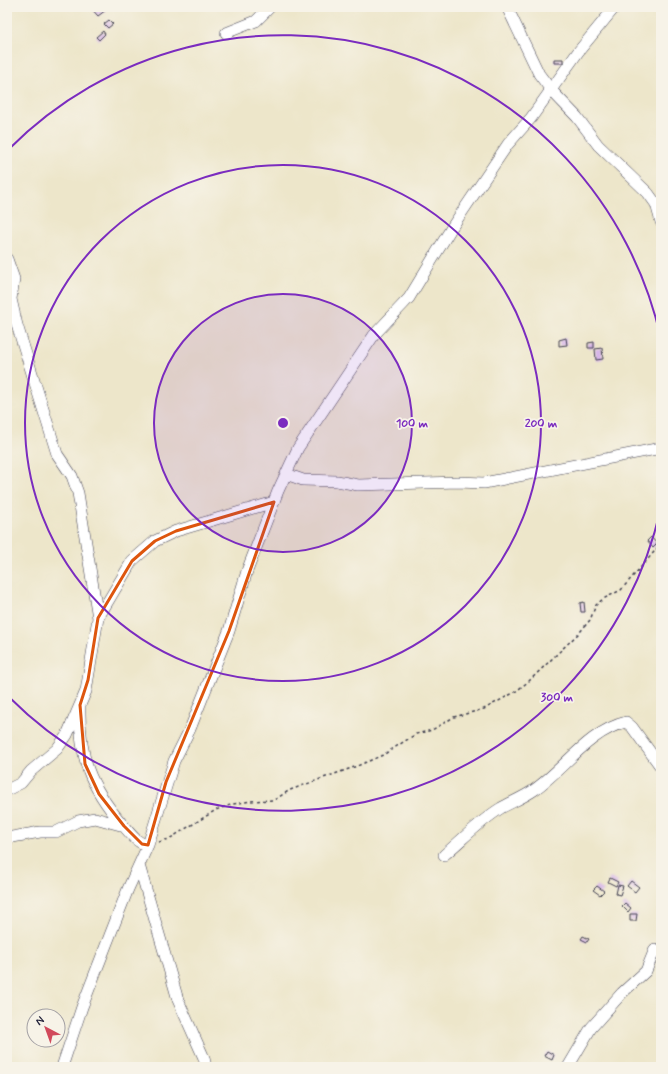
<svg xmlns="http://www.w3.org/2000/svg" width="668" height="1074" font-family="Mynerve,sans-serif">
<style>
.building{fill:#d7b5e8}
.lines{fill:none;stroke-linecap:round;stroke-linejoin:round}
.minor-casing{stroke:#403f50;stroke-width:12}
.path{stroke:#403f50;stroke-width:1.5;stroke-dasharray:3 3;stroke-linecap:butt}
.minor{stroke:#fff;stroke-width:11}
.marked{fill:none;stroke:#de560e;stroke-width:3;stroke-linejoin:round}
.ring{fill:none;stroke:#7b2cbf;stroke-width:2}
.centre{fill:#7b2cbf;stroke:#f7f3e8;stroke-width:2}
.ring-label{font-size:12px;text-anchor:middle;font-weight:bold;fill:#7b2cbf;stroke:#f7f3e8;stroke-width:3.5;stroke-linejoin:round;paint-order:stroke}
</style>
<rect width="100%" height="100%" fill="#f7f3e8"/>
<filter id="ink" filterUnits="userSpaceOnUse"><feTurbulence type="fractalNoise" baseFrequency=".025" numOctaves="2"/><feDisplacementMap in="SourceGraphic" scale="8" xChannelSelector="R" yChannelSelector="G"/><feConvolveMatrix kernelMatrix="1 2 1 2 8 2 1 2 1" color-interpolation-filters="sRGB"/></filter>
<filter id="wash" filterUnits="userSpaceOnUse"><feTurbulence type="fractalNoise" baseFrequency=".012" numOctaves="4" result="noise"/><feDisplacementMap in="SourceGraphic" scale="16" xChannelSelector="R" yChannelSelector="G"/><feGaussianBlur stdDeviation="0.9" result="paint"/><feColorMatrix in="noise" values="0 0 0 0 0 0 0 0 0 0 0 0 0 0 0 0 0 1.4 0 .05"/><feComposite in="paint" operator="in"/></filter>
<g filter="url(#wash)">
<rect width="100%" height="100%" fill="#ede6ca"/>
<g id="blocks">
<path class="building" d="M 90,7 L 103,7 L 106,10 L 98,16 Z
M 109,20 L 113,24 L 108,28 L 104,24 Z
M 103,31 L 105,34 L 99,40 L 96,37 Z
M 554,59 L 563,59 L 563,63 L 554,63 Z
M 566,338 L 567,345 L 559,346 L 559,340 Z
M 594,342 L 594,348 L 588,348 L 588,343 Z
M 602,348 L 603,359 L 596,360 L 595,349 Z
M 651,537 L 657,544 L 653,548 L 647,541 Z
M 584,602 L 585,612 L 581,612 L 580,603 Z
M 610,878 L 618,882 L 616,886 L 608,882 Z
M 631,881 L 639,887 L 635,892 L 627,886 Z
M 618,885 L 623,886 L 620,895 L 616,894 Z
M 597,886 L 604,891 L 600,895 L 593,890 Z
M 625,903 L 631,908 L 628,912 L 622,906 Z
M 630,914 L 637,914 L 636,921 L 630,921 Z
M 583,936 L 589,939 L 587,942 L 581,939 Z
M 547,1051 L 554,1055 L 552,1060 L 544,1056 Z"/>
</g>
</g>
<g filter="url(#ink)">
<use href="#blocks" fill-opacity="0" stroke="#403f50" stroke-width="1"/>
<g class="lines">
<defs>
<path id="minor" d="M 507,7 L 539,74 L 551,90 L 577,117 L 598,145 L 648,193 L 656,204 L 661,222
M 226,33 L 256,21 L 270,7
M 7,259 L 14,279 L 11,299 L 17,325 L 57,454 L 72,476 L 78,493 L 98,618
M 286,474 L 303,480 L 337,481 L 358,485 L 458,482 L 484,483 L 661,448
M 80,706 C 79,758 89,785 122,824 C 130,833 137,844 148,845
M 7,790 L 21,783 L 31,771 L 57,749 L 67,735 L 86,691 L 98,618 L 132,561 L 155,541 L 176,531 L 274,502
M 7,838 L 40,832 L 56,832 L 78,821 L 95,818 L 124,826
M 444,855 C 463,839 480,821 501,808 C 512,802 524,797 534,790 C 564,769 589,731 626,722 L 632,727 L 661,767
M 139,865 L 178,1000 L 204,1058 L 206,1067
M 62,1067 L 82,1007 L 128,889 L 148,845 L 174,761 L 190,729 L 229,631 L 247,571 L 278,491 L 298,448 L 374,335 L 409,298 L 452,227 L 508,144 L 531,118 L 578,52 L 615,7
M 568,1067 L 591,1028 L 622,993 L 646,971 L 655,949"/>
</defs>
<use href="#minor" class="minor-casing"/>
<path class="path" d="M 159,842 L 169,839 L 216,810 L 233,804 L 251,801 L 274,800 L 290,790 L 357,766 L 383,755 L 416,734 L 432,730 L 454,717 L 484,709 L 515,692 L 529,681 L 580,632 L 590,620 L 596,605 L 603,599 L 621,590 L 661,544"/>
<use href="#minor" class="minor"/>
</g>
</g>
<path class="marked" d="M 274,502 L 229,631 L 166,782 L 148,845 L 142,844 L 124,826 L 99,794 L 85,764 L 80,705 L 88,680 L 98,618 L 132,561 L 155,541 L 176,531 Z"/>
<circle cx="283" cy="423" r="129" fill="#7b2cbf" fill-opacity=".12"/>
<g class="ring">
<circle cx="283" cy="423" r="129"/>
<circle cx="283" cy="423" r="258"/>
<path d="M661 507A387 387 0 0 1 9 697M9 149A387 387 0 0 1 661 339"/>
</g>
<circle cx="283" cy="423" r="6" class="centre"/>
<g class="ring-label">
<text x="412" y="427">100 m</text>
<text x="541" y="427">200 m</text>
<text x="557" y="701">300 m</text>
</g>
<rect width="668" height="1074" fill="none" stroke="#f7f3e8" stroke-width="24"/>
<g transform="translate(46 1028) rotate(319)"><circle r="19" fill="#f7f3e8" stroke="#a29fa3"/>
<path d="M0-3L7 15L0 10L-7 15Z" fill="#d1495b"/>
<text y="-6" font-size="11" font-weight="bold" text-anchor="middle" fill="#22223b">N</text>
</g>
</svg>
